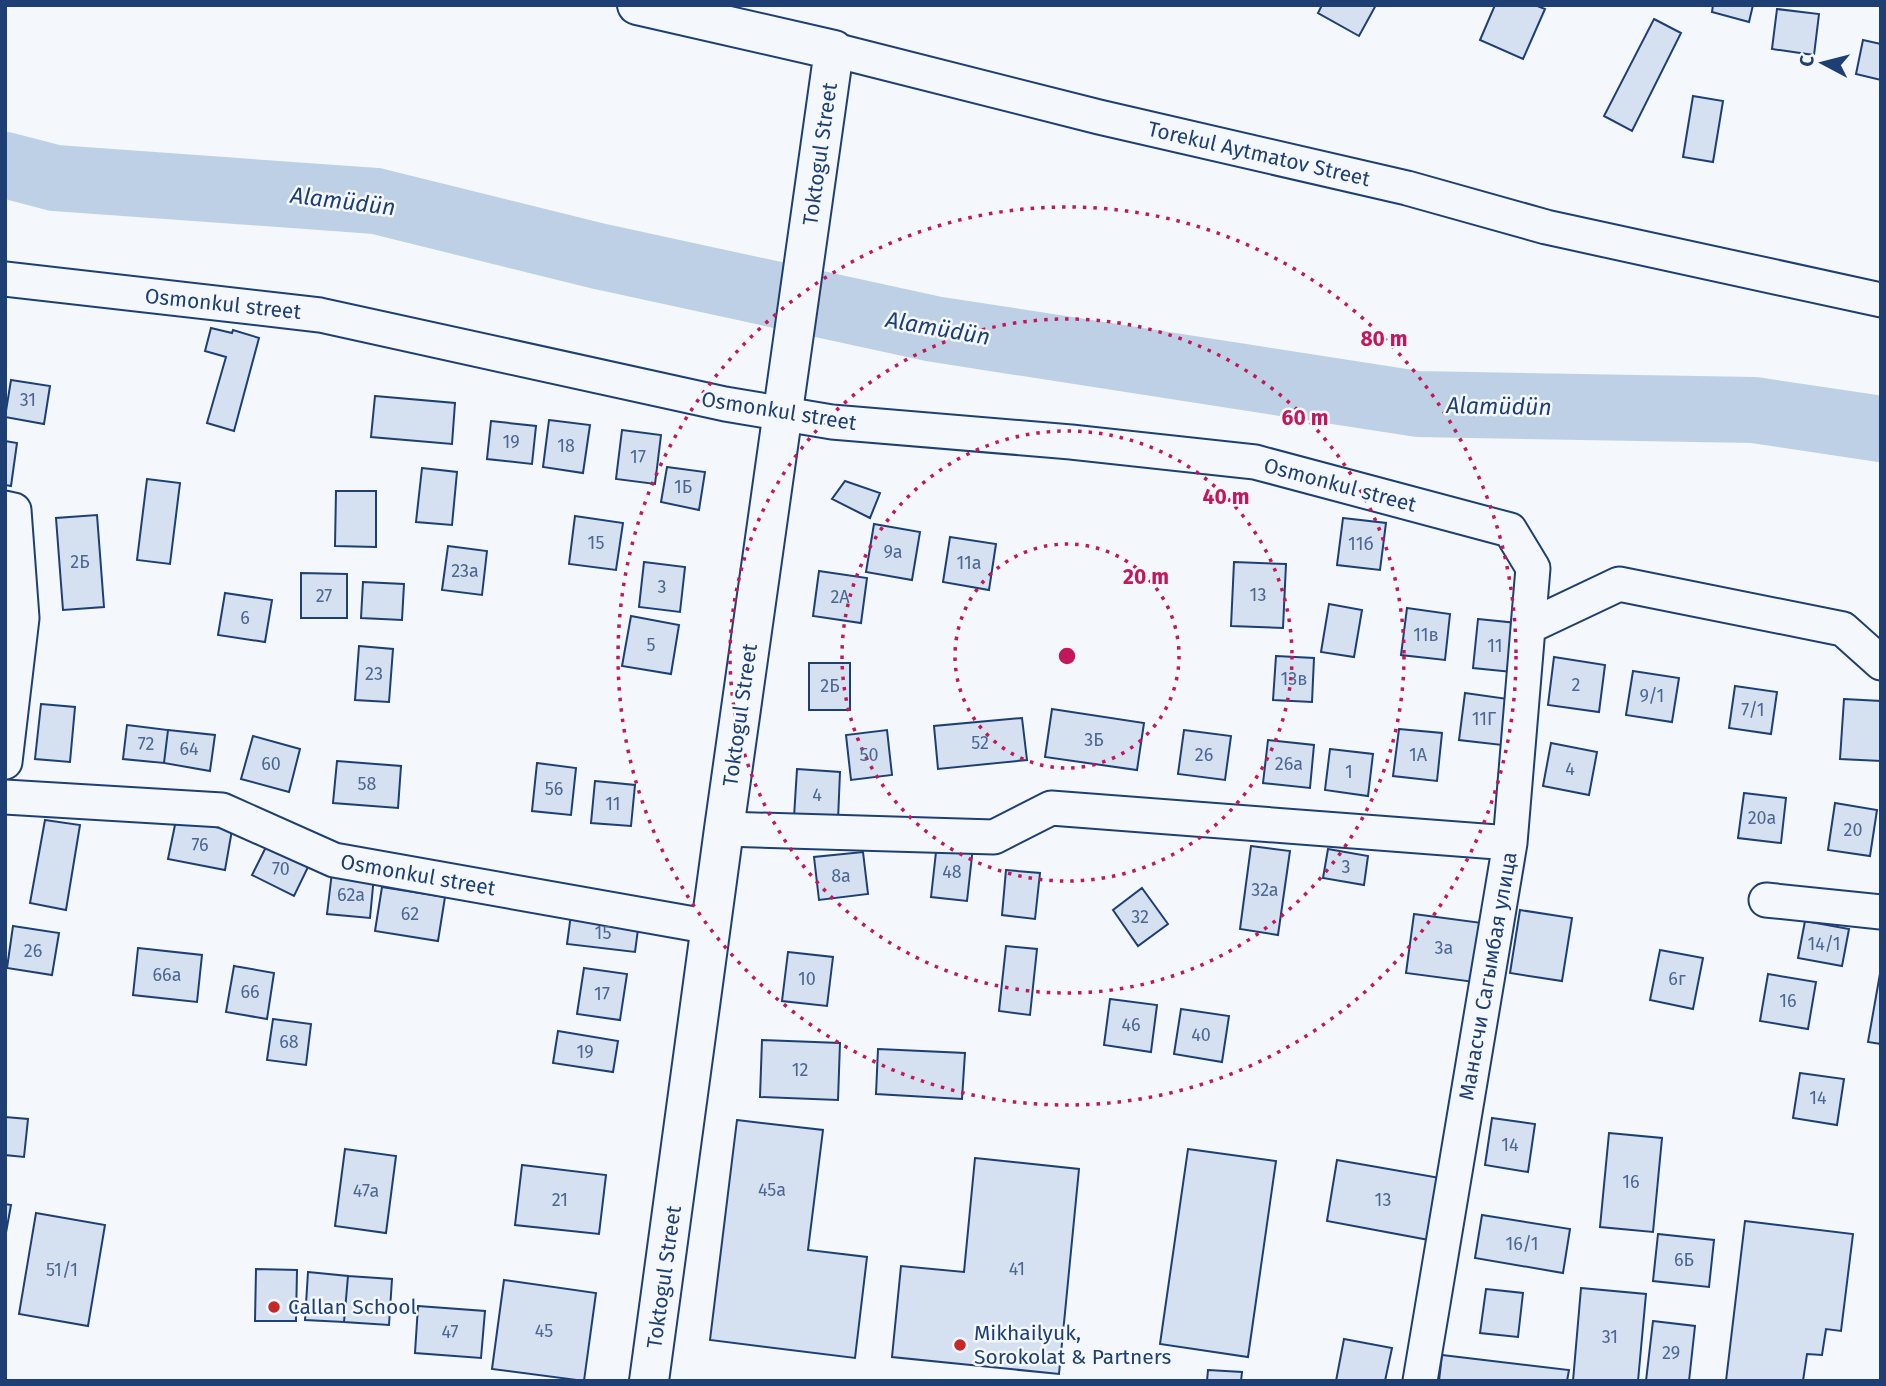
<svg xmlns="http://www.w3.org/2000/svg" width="1886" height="1386" font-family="'Fira Sans',sans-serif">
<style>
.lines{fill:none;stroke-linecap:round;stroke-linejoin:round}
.river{stroke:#bed0e5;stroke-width:66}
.building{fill:#d5e0f0;stroke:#1d3f73;stroke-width:2}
.minor-casing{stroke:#1d3f73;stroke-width:37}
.tertiary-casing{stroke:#1d3f73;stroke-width:42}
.minor{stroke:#f4f7fb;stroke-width:33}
.tertiary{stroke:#f4f7fb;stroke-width:38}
.ring{fill:none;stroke:#c2185b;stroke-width:3.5;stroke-dasharray:3.5 7}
.poi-dot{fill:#c62828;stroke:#f4f7fb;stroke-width:2.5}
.labels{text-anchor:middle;stroke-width:5;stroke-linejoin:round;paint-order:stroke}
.number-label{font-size:18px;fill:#4b6792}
.street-label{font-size:21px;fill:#1d3f73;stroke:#f4f7fb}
.poi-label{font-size:21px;fill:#1d3f73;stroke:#f4f7fb;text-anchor:start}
.water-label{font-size:23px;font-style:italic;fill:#1d3f73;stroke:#f4f7fb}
.centre{fill:#c2185b;stroke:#f4f7fb;stroke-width:3.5}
.ring-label{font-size:21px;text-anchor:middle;font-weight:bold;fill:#c2185b;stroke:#f4f7fb;stroke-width:5;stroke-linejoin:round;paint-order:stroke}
</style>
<rect width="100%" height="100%" fill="#f4f7fb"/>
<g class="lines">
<path class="river" d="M 5,165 L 55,178 L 376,201 L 598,256 L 934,329 L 1418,404 L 1754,410 L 1881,429"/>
</g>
<path class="building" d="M 1322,5 L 1376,5 L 1359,36 L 1318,13 Z
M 1495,5 L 1535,5 L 1545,9 L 1523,59 L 1480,40 Z
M 1713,5 L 1753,5 L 1749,22 L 1712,12 Z
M 1777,9 L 1819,14 L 1814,55 L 1772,49 Z
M 1654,19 L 1681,33 L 1632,131 L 1604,116 Z
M 1863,40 L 1881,44 L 1881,80 L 1856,74 Z
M 1693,96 L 1723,101 L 1713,162 L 1683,157 Z
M 211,328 L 232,333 L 233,330 L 259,338 L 234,431 L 207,423 L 226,357 L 205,351 Z
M 11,380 L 50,386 L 44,424 L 5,417 Z
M 375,396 L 455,403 L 452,444 L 371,437 Z
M 549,420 L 590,425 L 583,473 L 543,467 Z
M 491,421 L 536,426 L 532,464 L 487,459 Z
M 622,430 L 661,435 L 655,484 L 616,479 Z
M 5,441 L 17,443 L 11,486 L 5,485 Z
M 667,467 L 705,472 L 699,510 L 661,502 Z
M 422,468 L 457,472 L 452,525 L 416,522 Z
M 147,479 L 180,483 L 170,564 L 137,560 Z
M 845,481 L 880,493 L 870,518 L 832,499 Z
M 336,491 L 376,491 L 376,547 L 335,546 Z
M 97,515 L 104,607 L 63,610 L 56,518 Z
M 575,516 L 623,523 L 616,570 L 569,564 Z
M 1343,518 L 1386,523 L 1380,570 L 1337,565 Z
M 874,524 L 920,532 L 912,580 L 866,572 Z
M 950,537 L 996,544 L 989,590 L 943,582 Z
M 448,546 L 487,551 L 482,595 L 442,590 Z
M 644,562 L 685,567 L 680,612 L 639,607 Z
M 1234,562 L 1286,564 L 1283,628 L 1231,626 Z
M 819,571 L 867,578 L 861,623 L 813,616 Z
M 301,573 L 347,574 L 347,618 L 301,618 Z
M 363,582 L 404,584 L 402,620 L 361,618 Z
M 225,593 L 272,600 L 265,642 L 218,635 Z
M 1329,604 L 1362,610 L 1354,657 L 1321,652 Z
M 1407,608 L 1450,614 L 1445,660 L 1401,655 Z
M 631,616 L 679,625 L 671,674 L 622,666 Z
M 1478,619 L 1517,623 L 1512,672 L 1473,668 Z
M 359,646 L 393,649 L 389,702 L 355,700 Z
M 1276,656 L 1314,658 L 1312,702 L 1273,700 Z
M 1554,657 L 1605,665 L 1599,712 L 1548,705 Z
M 809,663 L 850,663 L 850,710 L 809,710 Z
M 1633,671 L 1679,678 L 1672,722 L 1626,715 Z
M 1735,686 L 1777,692 L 1771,734 L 1729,728 Z
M 1465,693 L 1508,699 L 1502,745 L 1459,740 Z
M 1844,699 L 1881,701 L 1881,761 L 1840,759 Z
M 41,704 L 75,707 L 70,762 L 35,759 Z
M 1052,709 L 1144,723 L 1137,770 L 1045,757 Z
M 1022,718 L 1027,760 L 938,769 L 934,726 Z
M 127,725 L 168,730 L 164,763 L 123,759 Z
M 1399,729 L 1442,733 L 1437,781 L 1393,776 Z
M 168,730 L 215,735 L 210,771 L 164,763 Z
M 887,730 L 892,775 L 851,780 L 846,735 Z
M 1184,730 L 1231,736 L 1225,780 L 1178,774 Z
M 253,736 L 300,749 L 289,792 L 241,779 Z
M 1268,740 L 1314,745 L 1310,788 L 1263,783 Z
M 1551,743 L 1597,752 L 1589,795 L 1543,786 Z
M 1330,749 L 1373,754 L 1368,796 L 1325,790 Z
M 337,761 L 401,766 L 398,808 L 333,803 Z
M 537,763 L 576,768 L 571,815 L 532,811 Z
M 797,769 L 840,772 L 838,820 L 794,817 Z
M 595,781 L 635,785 L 631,826 L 591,823 Z
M 1744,793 L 1786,798 L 1781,843 L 1738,838 Z
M 1835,803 L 1877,810 L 1870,856 L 1828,850 Z
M 45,820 L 80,825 L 66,910 L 30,903 Z
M 176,820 L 232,830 L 225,870 L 168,859 Z
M 268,843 L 310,863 L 294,896 L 252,875 Z
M 937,843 L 973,847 L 967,901 L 931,897 Z
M 1251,846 L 1290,851 L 1278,935 L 1240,929 Z
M 1328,849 L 1368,856 L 1364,885 L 1323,878 Z
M 863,852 L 868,894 L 819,900 L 814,857 Z
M 1006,870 L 1040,873 L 1035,919 L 1002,915 Z
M 332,872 L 374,876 L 370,918 L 327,914 Z
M 382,887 L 445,897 L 438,941 L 375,931 Z
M 1142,888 L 1168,924 L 1138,946 L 1113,910 Z
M 1520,910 L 1572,918 L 1562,981 L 1510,973 Z
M 571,914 L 639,922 L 635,952 L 567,944 Z
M 1414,914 L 1482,923 L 1474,982 L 1406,973 Z
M 1805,921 L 1849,929 L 1842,966 L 1798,958 Z
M 13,926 L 59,933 L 52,975 L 7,968 Z
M 1006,946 L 1037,949 L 1030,1015 L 999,1011 Z
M 138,948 L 202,955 L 197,1002 L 133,995 Z
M 1660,950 L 1703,958 L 1693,1009 L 1650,1000 Z
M 788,952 L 833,957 L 827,1006 L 782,1001 Z
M 234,966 L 274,973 L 267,1019 L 226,1012 Z
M 584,968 L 627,974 L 620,1020 L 577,1014 Z
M 1881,968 L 1881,1044 L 1868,1042 Z
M 1768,974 L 1816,982 L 1808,1029 L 1760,1021 Z
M 1110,999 L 1157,1005 L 1151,1052 L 1104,1045 Z
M 1181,1009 L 1229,1016 L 1222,1062 L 1174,1054 Z
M 273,1019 L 311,1024 L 306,1065 L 267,1060 Z
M 558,1031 L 618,1041 L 613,1072 L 553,1063 Z
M 762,1040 L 840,1043 L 838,1100 L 760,1097 Z
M 878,1049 L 965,1053 L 962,1099 L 876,1094 Z
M 1800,1073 L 1844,1079 L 1837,1125 L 1793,1118 Z
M 5,1117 L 28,1119 L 24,1157 L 5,1155 Z
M 1492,1118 L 1535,1124 L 1528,1172 L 1485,1165 Z
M 737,1120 L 823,1130 L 808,1250 L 867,1257 L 855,1358 L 710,1340 Z
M 1609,1133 L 1662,1138 L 1653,1232 L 1600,1227 Z
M 345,1149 L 396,1156 L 386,1233 L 335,1226 Z
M 1188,1149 L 1276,1161 L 1248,1357 L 1160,1344 Z
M 975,1158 L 1079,1169 L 1059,1374 L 892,1357 L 901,1266 L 964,1272 Z
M 1337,1160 L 1440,1178 L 1429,1240 L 1327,1221 Z
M 522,1165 L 606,1175 L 599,1234 L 515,1225 Z
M 5,1204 L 11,1205 L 5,1238 Z
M 36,1213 L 105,1225 L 88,1326 L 19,1314 Z
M 1482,1215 L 1570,1229 L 1563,1273 L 1475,1258 Z
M 1745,1221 L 1853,1234 L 1841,1331 L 1826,1329 L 1822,1355 L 1807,1354 L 1803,1381 L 1726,1381 Z
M 1658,1234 L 1714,1240 L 1709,1287 L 1653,1281 Z
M 256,1269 L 297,1270 L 296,1321 L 255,1321 Z
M 308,1272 L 348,1276 L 344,1322 L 305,1320 Z
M 348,1276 L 392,1279 L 389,1325 L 344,1322 Z
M 504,1280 L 596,1293 L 584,1381 L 492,1369 Z
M 1581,1288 L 1646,1294 L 1638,1381 L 1573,1381 Z
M 1486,1289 L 1523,1293 L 1518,1337 L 1480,1333 Z
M 418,1306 L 485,1311 L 481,1358 L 415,1353 Z
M 1653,1321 L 1695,1326 L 1689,1381 L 1646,1381 Z
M 1344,1339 L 1392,1348 L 1385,1381 L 1336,1381 Z
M 1442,1355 L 1569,1370 L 1567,1381 L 1439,1381 Z
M 1208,1370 L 1242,1372 L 1241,1381 L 1207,1381 Z"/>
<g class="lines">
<defs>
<path id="minor" d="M 834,50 L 1099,117 L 1407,188 L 1546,227 L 1881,300
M 5,279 L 320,315 L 725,404 L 832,422 L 1071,442 L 1255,462 L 1510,530 L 1533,568 L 1510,843 L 1420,1381
M 5,508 L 14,510 L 22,618 L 5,762
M 1528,627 L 1619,584 L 1843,629 L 1881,663
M 5,797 L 222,810 L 334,860 L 711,927
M 724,829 L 994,837 L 1051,808 L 1510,843
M 1766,900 L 1881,912"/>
<path id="tertiary" d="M 637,5 L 834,50 L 724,829 L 649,1381"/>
</defs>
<use href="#minor" class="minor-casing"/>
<use href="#tertiary" class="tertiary-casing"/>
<use href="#minor" class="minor"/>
<use href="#tertiary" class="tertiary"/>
</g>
<g class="ring">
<circle cx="1067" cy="656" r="112"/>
<circle cx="1067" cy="656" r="225"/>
<circle cx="1067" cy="656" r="337"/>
<circle cx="1067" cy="656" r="449"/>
</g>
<g class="poi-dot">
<circle cx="274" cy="1307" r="7"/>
<circle cx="960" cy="1345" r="7"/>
</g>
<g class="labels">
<g class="number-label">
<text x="28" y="406">31</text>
<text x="511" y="448">19</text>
<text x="566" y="452">18</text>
<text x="638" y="463">17</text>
<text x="683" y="493">1Б</text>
<text x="596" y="549">15</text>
<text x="1361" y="550">11б</text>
<text x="893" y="558">9а</text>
<text x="80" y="568">2Б</text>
<text x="969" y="569">11а</text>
<text x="465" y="577">23а</text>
<text x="662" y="593">3</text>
<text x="1258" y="601">13</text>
<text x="324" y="602">27</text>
<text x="840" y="603">2А</text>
<text x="245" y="624">6</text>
<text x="1426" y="641">11в</text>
<text x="651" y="651">5</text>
<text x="1495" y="652">11</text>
<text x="374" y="680">23</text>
<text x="1294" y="685">13в</text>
<text x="1576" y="691">2</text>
<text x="830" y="692">2Б</text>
<text x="1652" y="702">9/1</text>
<text x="1753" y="716">7/1</text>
<text x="1484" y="725">11Г</text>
<text x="1094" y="746">3Б</text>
<text x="980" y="749">52</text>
<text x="146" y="750">72</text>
<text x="189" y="755">64</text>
<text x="869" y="761">50</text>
<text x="1204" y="761">26</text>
<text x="1418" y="761">1А</text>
<text x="271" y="770">60</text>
<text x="1289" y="770">26а</text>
<text x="1570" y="775">4</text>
<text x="1349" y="778">1</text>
<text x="367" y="790">58</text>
<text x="554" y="795">56</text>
<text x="817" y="801">4</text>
<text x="613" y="810">11</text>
<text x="1762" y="824">20а</text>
<text x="1853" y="836">20</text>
<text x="200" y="851">76</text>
<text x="1346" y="873">3</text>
<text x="281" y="875">70</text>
<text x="952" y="878">48</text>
<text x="841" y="882">8а</text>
<text x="1265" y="896">32а</text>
<text x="351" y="901">62а</text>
<text x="410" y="920">62</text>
<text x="1140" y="923">32</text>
<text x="603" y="939">15</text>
<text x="1824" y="950">14/1</text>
<text x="1444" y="954">3а</text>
<text x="33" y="957">26</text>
<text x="167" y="981">66а</text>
<text x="807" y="985">10</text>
<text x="1677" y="985">6г</text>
<text x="250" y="998">66</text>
<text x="602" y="1000">17</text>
<text x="1788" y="1007">16</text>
<text x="1131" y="1031">46</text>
<text x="1201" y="1041">40</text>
<text x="289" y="1048">68</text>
<text x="585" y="1058">19</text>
<text x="800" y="1076">12</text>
<text x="1818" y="1104">14</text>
<text x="1510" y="1151">14</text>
<text x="1631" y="1188">16</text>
<text x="772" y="1196">45а</text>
<text x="366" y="1197">47а</text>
<text x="560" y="1206">21</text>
<text x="1383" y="1206">13</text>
<text x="1522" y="1250">16/1</text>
<text x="1684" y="1266">6Б</text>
<text x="1017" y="1275">41</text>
<text x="62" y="1276">51/1</text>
<text x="544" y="1337">45</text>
<text x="450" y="1338">47</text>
<text x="1610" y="1343">31</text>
<text x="1671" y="1359">29</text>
</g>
<g class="street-label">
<text transform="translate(820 154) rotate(-82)" y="7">Toktogul Street</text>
<text transform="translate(1259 154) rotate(13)" y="7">Torekul Aytmatov Street</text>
<text transform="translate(223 304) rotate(6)" y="7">Osmonkul street</text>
<text transform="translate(779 411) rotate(9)" y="7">Osmonkul street</text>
<text transform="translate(1340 485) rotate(15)" y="7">Osmonkul street</text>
<text transform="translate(740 715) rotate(-82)" y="7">Toktogul Street</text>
<text transform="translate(418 875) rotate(10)" y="7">Osmonkul street</text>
<text transform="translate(1488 976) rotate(-80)" y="7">Манасчи Сагымбая улица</text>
<text transform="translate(664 1277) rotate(-82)" y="7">Toktogul Street</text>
</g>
<g class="poi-label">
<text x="288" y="1314">Callan School</text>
<text x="974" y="1340">Mikhailyuk,<tspan x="974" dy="24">Sorokolat &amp; Partners</tspan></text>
</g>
<g class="water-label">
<text transform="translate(343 201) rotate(7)" y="8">Alamüdün</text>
<text transform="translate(938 328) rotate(10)" y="8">Alamüdün</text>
<text transform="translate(1499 406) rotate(1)" y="8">Alamüdün</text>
</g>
</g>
<circle cx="1067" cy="656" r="10" class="centre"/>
<g class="ring-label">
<text x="1384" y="346">80 m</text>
<text x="1305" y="425">60 m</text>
<text x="1226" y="504">40 m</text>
<text x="1146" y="584">20 m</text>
</g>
<rect width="1886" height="1386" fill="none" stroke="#1d3f73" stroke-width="14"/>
<g transform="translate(1823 63) rotate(277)" stroke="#f4f7fb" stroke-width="5" paint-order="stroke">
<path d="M0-5L12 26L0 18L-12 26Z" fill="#1d3f73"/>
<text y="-10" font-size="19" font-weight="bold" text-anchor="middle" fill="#1d3f73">С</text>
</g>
</svg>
